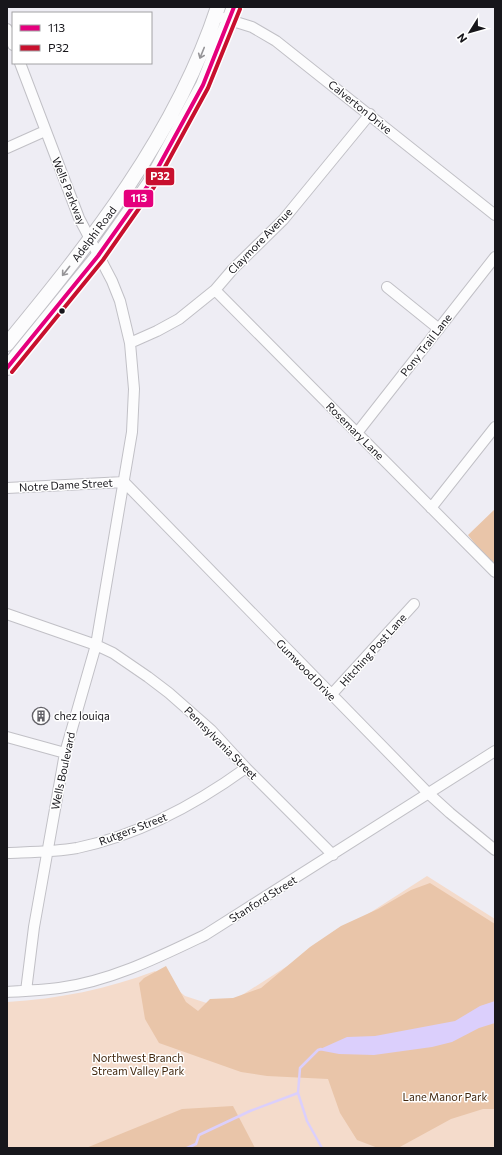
<svg xmlns="http://www.w3.org/2000/svg" width="502" height="1155" font-family="Commissioner,sans-serif">
<style>
.green{fill:#f4dbcb}
.forest{fill:#e9c5a9}
.water{fill:#dbcffc}
.lines{fill:none;stroke-linecap:round;stroke-linejoin:round}
.stream{stroke:#dbcffc;stroke-width:2.5}
.street-casing{stroke:#c1c0c6;stroke-width:12}
.secondary-casing{stroke:#c1c0c6;stroke-width:16}
.street{stroke:#fcfcfd;stroke-width:10}
.secondary{stroke:#fcfcfd;stroke-width:14}
.bus-1-casing{stroke:#fff;stroke-width:7}
.bus-2-casing{stroke:#fff;stroke-width:7}
.bus-1{stroke:#e5007d;stroke-width:4}
.bus-2{stroke:#c8102e;stroke-width:4}
.oneway{stroke:#959497}
.bus-dot{fill:#17161b;stroke:#fff;stroke-width:1.5}
.labels{text-anchor:middle;stroke-width:3;stroke-linejoin:round;paint-order:stroke}
.street-label{font-size:11px;fill:#17161b;stroke:#fff}
.poi-label{font-size:11px;fill:#17161b;stroke:#fff;text-anchor:start}
.park-label{font-size:11px;fill:#41270e;stroke:#fff}
.line-badge{stroke:#fff;stroke-width:1.5}
.badge-label{font-size:11px;text-anchor:middle;font-weight:bold;fill:#fff}
</style>
<rect width="100%" height="100%" fill="#eeedf4"/>
<path class="green" d="M 427,876 L 495,919 L 495,1148 L 7,1148 L 7,1002 C 59,999 107,989 155,971 L 185,996 L 222,1008 Z"/>
<path class="forest" d="M 495,509 L 495,569 L 468,535 Z
M 430,883 L 495,924 L 495,1109 L 483,1109 L 451,1119 L 398,1148 L 378,1148 L 357,1140 L 340,1113 L 328,1079 L 267,1076 L 241,1072 L 159,1043 L 145,1019 L 139,983 L 144,978 L 166,966 L 186,1002 L 198,1011 L 210,999 L 233,998 L 261,988 L 310,947 L 341,926 L 378,909 L 411,890 Z
M 233,1106 L 255,1148 L 86,1148 L 182,1109 Z"/>
<path class="water" d="M 495,1001 L 495,1023 L 479,1028 L 452,1042 L 432,1047 L 374,1055 L 339,1054 L 318,1050 L 347,1037 L 375,1036 L 455,1021 L 480,1006 Z"/>
<g class="lines">
<path class="stream" d="M 321,1049 L 318,1050 L 300,1068 L 298,1093 L 307,1121 L 322,1148
M 187,1148 L 196,1144 L 199,1135 L 250,1111 L 298,1093"/>
<defs>
<path id="street" d="M 223,18 L 252,27 L 276,41 L 495,215
M 7,29 L 13,45
M 20,63 L 79,218 L 112,281 L 120,301 L 130,343 L 134,389 L 132,432 L 96,645 L 65,753 L 34,927 L 26,991
M 7,148 L 45,131
M 387,287 L 439,329
M 215,290 L 495,572
M 130,343 L 157,331 L 179,319 L 215,290 L 233,269 L 283,220 L 370,114
M 357,433 L 495,257
M 124,482 L 428,793 L 450,813 L 495,850
M 7,488 L 124,482
M 431,508 L 495,427
M 7,614 L 96,645 L 113,653 L 148,677 L 169,693 L 211,730 L 246,768 L 333,855
M 331,695 L 414,604
M 7,737 L 65,753
M 7,853 C 30,852 54,852 77,848 C 139,835 195,805 246,768
M 7,992 C 24,991 42,990 59,988 C 111,981 159,957 205,935 L 495,751"/>
<path id="secondary" d="M 7,344 C 91,242 176,135 218,7
M 7,368 L 98,256 L 149,184 L 203,85 L 234,7"/>
</defs>
<use href="#street" class="street-casing"/>
<use href="#secondary" class="secondary-casing"/>
<use href="#street" class="street"/>
<use href="#secondary" class="secondary"/>
<defs>
<path id="bus-1" d="M 7,368 L 98,256 L 149,184 L 203,85 L 234,7"/>
<path id="bus-2" d="M 12,372 L 103,260 L 154,187 L 208,88 L 240,9"/>
</defs>
<use href="#bus-1" class="bus-1-casing"/>
<use href="#bus-2" class="bus-2-casing"/>
<use href="#bus-1" class="bus-1"/>
<use href="#bus-2" class="bus-2"/>
</g>
<defs><path id="oneway-shaft" d="M-6 0H5M1.5-3L5.5 0L1.5 3" fill="none" stroke-width="1.6" stroke-linecap="round" stroke-linejoin="round"/></defs>
<g class="oneway">
<use href="#oneway-shaft" transform="translate(202 53) rotate(112)"/>
<use href="#oneway-shaft" transform="translate(66 271) rotate(128)"/>
</g>
<defs>
<symbol id="building-ring" viewBox="-11 -11 22 22"><circle r="9.5" fill="#fff" stroke="#626167" stroke-width="1.5"/><path d="M-4-6H4V6H1V3H-1V6H-4ZM-2.5-4.3h1.7v1.8h-1.7ZM.8-4.3h1.7v1.8H.8ZM-2.5-1h1.7V.8h-1.7ZM.8-1h1.7V.8H.8Z" fill="#626167"/></symbol>
</defs>
<g fill-rule="evenodd">
<use href="#building-ring" x="31" y="706" width="20" height="20"/>
</g>
<circle class="bus-dot" cx="62" cy="311" r="3.5"/>
<g class="labels">
<g class="street-label">
<text transform="translate(360 107) rotate(39)" y="4">Calverton Drive</text>
<text transform="translate(69 191) rotate(68)" y="4">Wells Parkway</text>
<text transform="translate(94 234) rotate(-53)" y="4">Adelphi Road</text>
<text transform="translate(260 241) rotate(-46)" y="4">Claymore Avenue</text>
<text transform="translate(426 345) rotate(-52)" y="4">Pony Trail Lane</text>
<text transform="translate(355 431) rotate(45)" y="4">Rosemary Lane</text>
<text transform="translate(66 485) rotate(-3)" y="4">Notre Dame Street</text>
<text transform="translate(373 650) rotate(-48)" y="4">Hitching Post Lane</text>
<text transform="translate(306 670) rotate(46)" y="4">Gumwood Drive</text>
<text transform="translate(221 743) rotate(45)" y="4">Pennsylvania Street</text>
<text transform="translate(63 771) rotate(-78)" y="4">Wells Boulevard</text>
<text transform="translate(133 829) rotate(-21)" y="4">Rutgers Street</text>
<text transform="translate(263 899) rotate(-32)" y="4">Stanford Street</text>
</g>
<g class="poi-label">
<text x="54" y="720">chez louiqa</text>
</g>
<g class="park-label">
<text x="138" y="1062">Northwest Branch<tspan x="138" dy="13">Stream Valley Park</tspan></text>
<text x="445" y="1101">Lane Manor Park</text>
</g>
</g>
<g class="line-badge">
<rect x="145" y="167" width="30" height="19" rx="4" fill="#c8102e"/>
<rect x="123" y="189" width="31" height="19" rx="4" fill="#e5007d"/>
</g>
<g class="badge-label">
<text x="160" y="180">P32</text>
<text x="139" y="202">113</text>
</g>
<rect width="502" height="1155" fill="none" stroke="#17161b" stroke-width="16"/>
<rect x="12" y="12" width="140" height="52" fill="#ffffff" stroke="#a2a2a4"/>
<rect x="20" y="25" width="20" height="6" fill="#e5007d" stroke="#a2a2a4"/>
<text x="48" y="32" font-size="12" fill="#17161b">113</text>
<rect x="20" y="45" width="20" height="6" fill="#c8102e" stroke="#a2a2a4"/>
<text x="48" y="52" font-size="12" fill="#17161b">P32</text>
<g transform="translate(470 32) rotate(233)" stroke="#ffffff" stroke-width="3" paint-order="stroke">
<path d="M0-3L7 15L0 10L-7 15Z" fill="#17161b"/>
<text y="-6" font-size="11" font-weight="bold" text-anchor="middle" fill="#17161b">N</text>
</g>
</svg>
